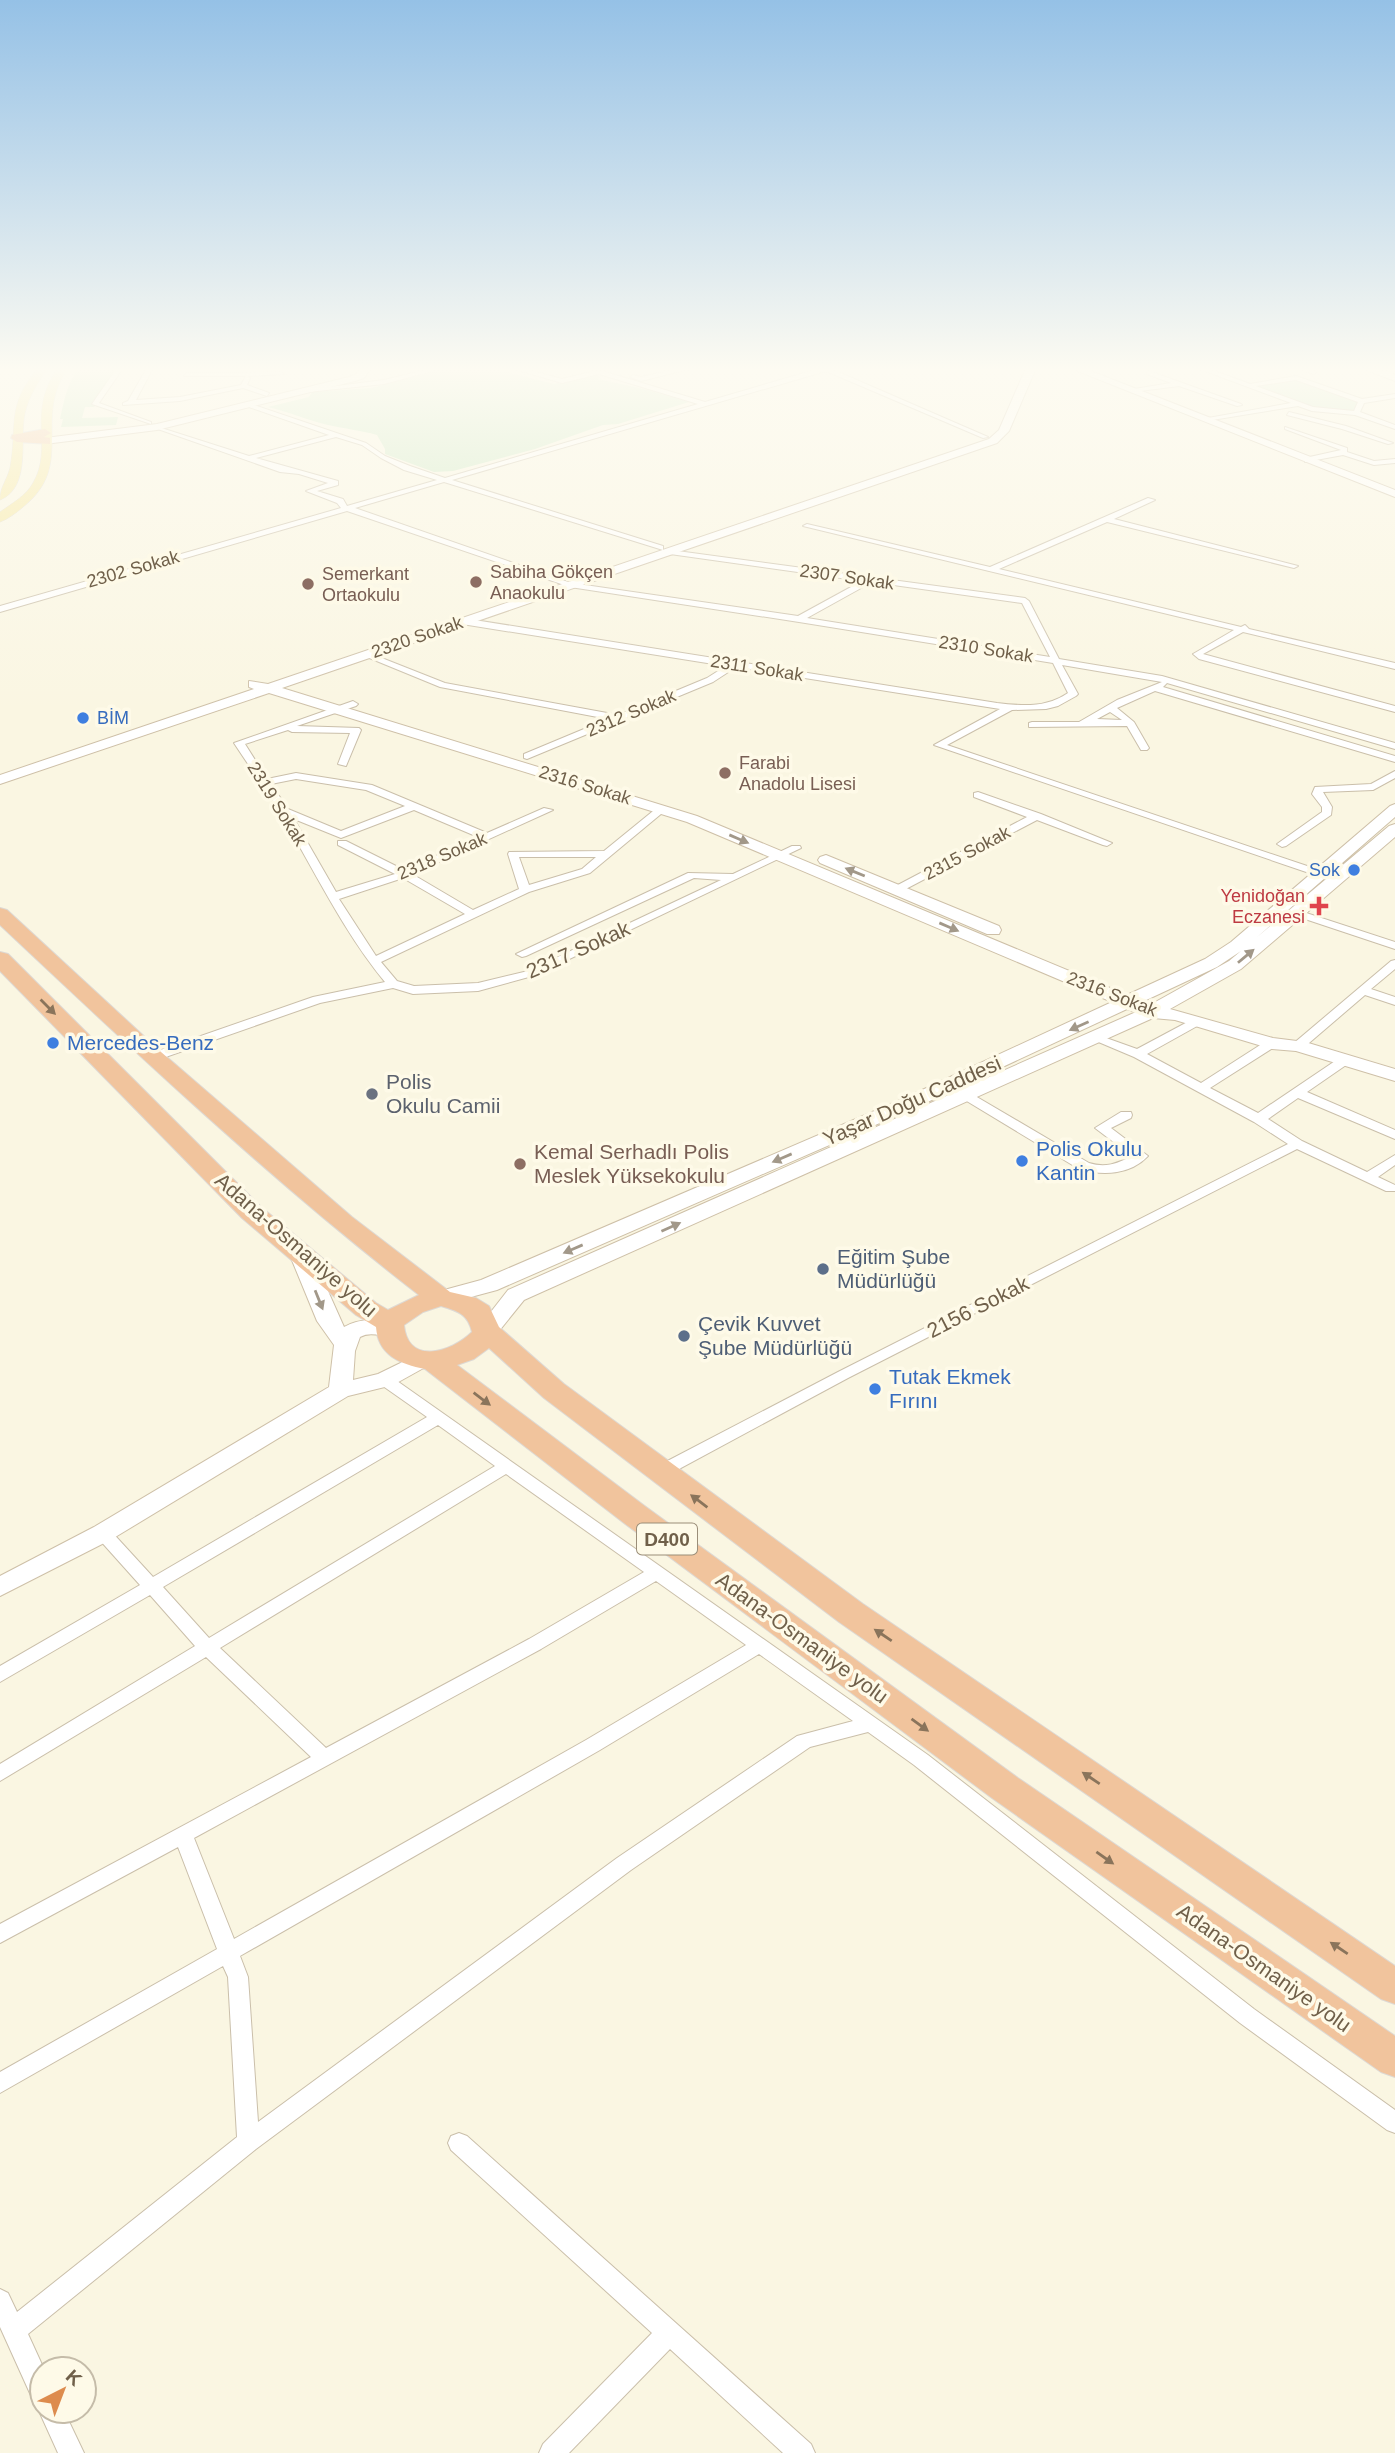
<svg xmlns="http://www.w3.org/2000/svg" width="1395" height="2453" font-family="Helvetica,sans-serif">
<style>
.green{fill:#c9e7c2}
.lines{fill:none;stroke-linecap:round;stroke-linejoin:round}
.street-casing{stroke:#cabfaa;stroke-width:2}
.secondary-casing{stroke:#cec0a8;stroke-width:2}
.primary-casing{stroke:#ddd9d4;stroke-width:1}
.highway-casing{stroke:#ddd9d4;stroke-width:2}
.street{fill:#fff;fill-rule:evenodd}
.secondary{fill:#fff;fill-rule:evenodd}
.primary{fill:#f6e79e;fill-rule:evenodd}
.highway{fill:#f1c49d;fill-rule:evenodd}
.oneway{fill:#a29889}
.oneway2{fill:#8a745b}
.education-dot{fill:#8d6e63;stroke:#fefae8;stroke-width:2.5}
.shop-dot{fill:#3f7fe0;stroke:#fefae8;stroke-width:2.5}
.health-dot{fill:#e0444e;stroke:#fefae8;stroke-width:2.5}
.worship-dot{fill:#6b7280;stroke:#fefae8;stroke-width:2.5}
.service-dot{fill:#5c6f8a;stroke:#fefae8;stroke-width:2.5}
.labels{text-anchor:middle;stroke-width:7;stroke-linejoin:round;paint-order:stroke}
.far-street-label{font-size:18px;fill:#70604a;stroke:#fefae8}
.far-education-label{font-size:18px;fill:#785e54;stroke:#fefae8;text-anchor:start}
.far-shop-label{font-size:18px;fill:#366cbe;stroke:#fefae8;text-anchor:start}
.far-health-label{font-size:18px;fill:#be3a42;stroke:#fefae8;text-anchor:end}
.shield{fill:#fefae8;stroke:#9b8e79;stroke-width:2}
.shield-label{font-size:19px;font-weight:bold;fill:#70604a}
.street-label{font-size:21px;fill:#70604a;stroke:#fefae8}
.shop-label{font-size:21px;fill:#366cbe;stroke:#fefae8;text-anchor:start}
.worship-label{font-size:21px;fill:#5b616d;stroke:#fefae8;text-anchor:start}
.education-label{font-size:21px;fill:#785e54;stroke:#fefae8;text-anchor:start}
.service-label{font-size:21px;fill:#4e5e75;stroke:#fefae8;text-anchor:start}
</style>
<rect width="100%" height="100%" fill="#faf6e2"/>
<path class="green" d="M 80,368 L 117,368 L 92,403 L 95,407 L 85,407 L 82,418 L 118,417 L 116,425 L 61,427 L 63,419 L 60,419 C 64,402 67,381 80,368 Z
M 449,368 L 492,368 L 554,384 L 592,374 L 601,377 L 598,379 L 644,389 L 689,402 L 618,424 L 603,425 L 535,449 L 453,471 L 434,472 L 385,454 L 385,449 L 377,435 C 360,430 345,429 328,425 C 307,420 289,412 268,407 L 309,397 L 312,392 L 371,388 Z
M 1296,379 L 1358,401 L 1355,411 L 1317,408 L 1255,386 Z"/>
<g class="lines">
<defs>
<path id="street" d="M 117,368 L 123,368 L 99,403 L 151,422 L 151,424 L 92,404 Z
M 147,368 L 153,368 L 136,400 L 180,397 L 241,385 L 246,376 L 184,376 L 186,373 L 281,372 L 284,374 L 248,376 L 250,378 L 247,385 L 269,393 L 267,396 L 243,388 L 180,401 L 123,405 L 123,403 L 128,401 Z
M 434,368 L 444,368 L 384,384 L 308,392 L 305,390 L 384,380 Z
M 511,368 L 521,368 L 562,379 L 599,370 L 705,402 L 821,368 L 829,368 L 988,437 L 983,438 L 826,371 L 452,480 L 663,546 L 663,550 L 444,482 L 355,508 L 571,583 L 798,616 L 862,581 L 670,554 L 666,552 L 670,550 L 1025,598 L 1029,601 L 1059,659 L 1162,676 L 1395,743 L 1395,749 L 1167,683 L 1163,687 L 1395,756 L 1395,762 L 1155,691 L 1117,708 L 1134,722 L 1149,748 L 1147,750 L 1141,750 L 1127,726 L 1029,727 L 1029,723 L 1032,722 L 1079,722 L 1117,700 L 1162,682 L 1062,665 L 1078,694 L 1076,696 L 1058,706 L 1046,709 L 1012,710 L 947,745 L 1322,871 L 1322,875 L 1318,876 L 934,745 L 1000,709 L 736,667 L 713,682 L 527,759 L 524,758 L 524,754 L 608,719 L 440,687 L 362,655 L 369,653 L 445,683 L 618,715 L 707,678 L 726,666 L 462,624 L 458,621 L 462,618 L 997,703 C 1023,706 1046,708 1068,693 L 1053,663 L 799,622 L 570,587 L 347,511 L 0,612 L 0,606 L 341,508 L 337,503 L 306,491 L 328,483 L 299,474 L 280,472 L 155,428 L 155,426 L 249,456 L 329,435 L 246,406 L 248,403 L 366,443 L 385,456 L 410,466 L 445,478 L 698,404 L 599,374 L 562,383 ZM 336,437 L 362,445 L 381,458 L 404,470 L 437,480 L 347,506 L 343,499 L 317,491 L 338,485 L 338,481 L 256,458 ZM 872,582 L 1022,603 L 1050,657 L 807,618 ZM 1110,712 L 1122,720 L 1097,719 Z
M 682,368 L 693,368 L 641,381 L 630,377 L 633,375 L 641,377 Z
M 1197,368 L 1206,368 L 1250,384 L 1296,376 L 1362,399 L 1395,394 L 1395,398 L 1364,403 L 1360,412 L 1395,425 L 1395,429 L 1355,415 L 1312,411 L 1298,406 L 1206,421 L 1208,418 L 1291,403 ZM 1296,380 L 1358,402 L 1354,411 L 1313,407 L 1256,386 Z
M 1297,368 L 1307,368 L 1317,372 L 1314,374 Z
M 1395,369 L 1395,373 L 1382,375 L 1379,373 Z
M 1149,371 L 1241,404 L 1242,405 L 1237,406 L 1179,386 L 1132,392 L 1134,389 L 1171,383 L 1147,374 Z
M 1289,412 L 1346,426 L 1393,443 L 1388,444 L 1342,429 L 1287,415 Z
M 1285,427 L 1347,448 L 1347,452 L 1374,461 L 1395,459 L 1395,463 L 1374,465 L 1343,455 L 1305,462 L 1305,458 L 1341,450 L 1285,429 Z
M 1148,498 L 1155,500 L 1114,519 L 1298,566 L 1294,568 L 1107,522 L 999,569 L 1241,627 L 1245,625 L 1249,629 L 1395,663 L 1395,669 L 1243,632 L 1203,654 L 1395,706 L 1395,712 L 1199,659 L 1193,654 L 1234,630 L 803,526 L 807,524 L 990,567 Z
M 353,701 L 358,704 L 356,706 L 297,726 L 359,728 L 361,730 L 346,766 L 338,764 L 350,733 L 292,732 L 288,730 L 245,744 L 267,779 L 296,773 L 372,785 L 487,833 L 544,808 L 553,810 L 412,874 L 473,910 L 519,889 L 508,854 L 509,852 L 604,851 L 658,807 L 667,809 L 590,873 L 529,892 L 381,962 L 397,981 L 414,986 L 478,983 L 528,971 L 721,880 L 694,878 L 526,956 L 522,957 L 516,954 L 688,873 L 733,874 L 792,846 L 800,846 L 801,848 L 536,975 L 478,991 L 413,994 L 393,988 L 320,1003 L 157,1060 L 149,1060 L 147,1057 L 149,1054 L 313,997 L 385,982 C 342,930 314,869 279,811 C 265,788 249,766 234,743 ZM 296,779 L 366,790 L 405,806 L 341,831 L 288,809 L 271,784 ZM 414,810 L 478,837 L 404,870 L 346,841 L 338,841 L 338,845 L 395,874 L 336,892 L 294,819 L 341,838 ZM 519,857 L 596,857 L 582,869 L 529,885 ZM 403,878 L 465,914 L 376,956 L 339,899 Z
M 1395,771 L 1395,778 L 1373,790 L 1323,792 L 1332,807 L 1331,815 L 1286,846 L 1282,847 L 1277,844 L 1322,812 L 1322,807 L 1312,794 L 1315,787 L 1371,784 Z
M 978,792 L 1041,814 L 1112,843 L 1107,846 L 1103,845 L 1037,820 L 902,891 L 894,891 L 894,887 L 1027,817 L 974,797 L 974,793 Z
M 1297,910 L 1395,942 L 1395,949 L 1293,915 L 1293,911 Z
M 1395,960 L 1395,969 L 1371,989 L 1395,997 L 1395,1005 L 1365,995 L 1302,1049 L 1294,1049 L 1292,1046 L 1294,1043 L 1391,961 Z
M 1195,1018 L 1201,1022 L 1199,1025 L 1147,1054 L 1201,1083 L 1268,1040 L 1276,1040 L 1278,1043 L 1276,1046 L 1210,1088 L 1258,1113 L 1341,1057 L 1349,1057 L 1351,1060 L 1349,1063 L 1307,1092 L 1395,1130 L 1395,1139 L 1298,1098 L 1268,1119 L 1302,1141 L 1367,1172 L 1395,1155 L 1395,1165 L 1378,1177 L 1395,1185 L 1395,1191 L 1386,1191 L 1297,1149 L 848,1378 L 666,1476 L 654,1476 L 652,1472 L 654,1468 L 838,1372 L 1288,1144 L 1254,1122 L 1134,1057 L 1089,1038 L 1095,1034 L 1137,1049 Z
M 965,1090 L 1089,1163 C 1105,1168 1117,1164 1132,1156 L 1095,1128 L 1121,1112 L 1131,1112 L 1132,1115 L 1131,1118 L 1111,1128 L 1148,1156 C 1130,1175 1103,1176 1079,1169 L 960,1097 L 959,1094 Z
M 385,1375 L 390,1376 L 928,1755 L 1254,2009 L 1395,2110 L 1395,2133 L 1387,2130 L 1240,2023 L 914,1765 L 868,1732 L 810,1747 L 631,1870 L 256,2149 L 28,2334 L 44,2369 L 42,2369 L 42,2411 L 64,2411 L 84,2453 L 58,2453 L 39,2411 L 42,2403 L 33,2400 L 0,2327 L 0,2289 L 8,2293 L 17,2312 L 237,2137 L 228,1977 L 223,1966 L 0,2093 L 0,2072 L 217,1949 L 178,1847 L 0,1943 L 0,1924 L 311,1757 L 206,1657 L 0,1781 L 0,1764 L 195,1646 L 150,1595 L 0,1682 L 0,1666 L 140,1585 L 97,1537 L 95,1533 L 97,1529 L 109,1529 L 153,1577 L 427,1417 L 380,1384 L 377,1380 ZM 438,1425 L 495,1466 L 209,1638 L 163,1587 ZM 506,1474 L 644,1572 L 529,1639 L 326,1748 L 220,1648 ZM 656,1581 L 746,1645 L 586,1740 L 234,1939 L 194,1838 L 541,1649 ZM 759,1654 L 853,1721 L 797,1736 L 617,1858 L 258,2122 L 248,1977 L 240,1956 L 600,1750 Z
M 459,2133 L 467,2136 L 811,2444 L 815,2453 L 783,2453 L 670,2349 L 569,2453 L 539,2453 L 543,2444 L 652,2333 L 451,2150 L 448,2143 L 451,2136 Z"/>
<path id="secondary" d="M 361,368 L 371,368 L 364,378 L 355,381 L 157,430 L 45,444 L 40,441 L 45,438 L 157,424 L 349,377 L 357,374 Z
M 1026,368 L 1036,368 L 1009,431 L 997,443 L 282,688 L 697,816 L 1127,995 L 1205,959 L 1231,942 L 1390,806 L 1395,804 L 1395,817 L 1256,938 L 1389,826 L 1395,824 L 1395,837 L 1241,969 L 1170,1009 L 1273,1038 L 1305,1042 L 1395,1069 L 1395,1081 L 1296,1051 L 1272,1049 L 1175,1020 L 1153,1018 L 524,1300 L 495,1336 L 479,1336 L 476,1331 L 508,1290 L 1136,1012 L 1127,1009 L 921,1105 L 497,1290 L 441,1305 L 433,1303 L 430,1298 L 433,1293 L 481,1280 L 907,1097 L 1112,1002 L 687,822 L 269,693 L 0,784 L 0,775 L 254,689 L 249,687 L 249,681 L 268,684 L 989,439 L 999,430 ZM 1241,951 L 1229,961 L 1150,1005 L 1142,1002 L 1217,967 Z
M 1070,368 L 1083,368 L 1395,490 L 1395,497 Z
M 1361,368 L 1375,368 L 1395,375 L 1395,381 Z
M 826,855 L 999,926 L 1001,930 L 999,934 L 987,934 L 820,863 L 818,860 L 820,857 Z
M 300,1247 L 308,1248 L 311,1253 L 344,1327 C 363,1316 378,1321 398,1326 L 401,1331 L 398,1336 C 385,1339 373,1330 360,1337 L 355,1351 L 353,1380 L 378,1374 L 421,1353 L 429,1355 L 432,1360 L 429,1365 L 393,1385 L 348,1396 L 112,1539 L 0,1596 L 0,1576 L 94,1527 L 329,1387 L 334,1345 L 317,1321 L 289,1253 L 292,1248 Z"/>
<path id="primary" d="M 38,368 L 48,368 C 38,382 29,396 25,413 C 19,438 32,487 0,500 C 0,487 7,480 10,468 C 18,426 5,407 38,368 Z
M 58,368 L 68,368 C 32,419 76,465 23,507 C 16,513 8,519 0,522 L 0,512 C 11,504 26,496 33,483 C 54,448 26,411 58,368 Z"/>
<path id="highway" d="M 45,429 L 51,433 L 44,437 L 50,438 L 50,444 L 17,442 L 11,438 L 12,435 Z
M 0,908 L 7,910 L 161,1052 L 352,1217 L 450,1292 L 476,1298 L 489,1306 L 499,1327 L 564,1384 L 863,1604 L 1395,1966 L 1395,2004 L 1381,1999 L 839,1622 L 544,1398 L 489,1348 L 474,1359 L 457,1365 L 646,1507 L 1018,1778 L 1395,2036 L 1395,2077 L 1381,2072 L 992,1798 L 624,1523 L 425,1369 C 400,1364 378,1355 376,1327 L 356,1315 L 242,1218 L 0,971 L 0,952 L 8,954 L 260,1206 L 376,1303 L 388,1310 L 419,1295 C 272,1181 136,1053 0,925 ZM 441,1306 C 458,1311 468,1314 472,1332 C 452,1352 408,1366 404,1325 L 423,1312 Z"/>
</defs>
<use href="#street" class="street-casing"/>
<use href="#secondary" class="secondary-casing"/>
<use href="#primary" class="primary-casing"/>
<use href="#highway" class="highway-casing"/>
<use href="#street" class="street"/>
<use href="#secondary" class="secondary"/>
<use href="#primary" class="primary"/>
<use href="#highway" class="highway"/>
</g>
<defs><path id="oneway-solid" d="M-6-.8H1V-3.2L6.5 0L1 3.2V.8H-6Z" transform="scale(1.75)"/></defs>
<g class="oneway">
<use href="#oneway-solid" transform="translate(739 839) rotate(23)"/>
<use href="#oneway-solid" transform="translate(855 872) rotate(-158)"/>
<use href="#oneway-solid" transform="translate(949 927) rotate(23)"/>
<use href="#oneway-solid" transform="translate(1246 956) rotate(-40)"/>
<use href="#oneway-solid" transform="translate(1079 1026) rotate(156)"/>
<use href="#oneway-solid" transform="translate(782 1158) rotate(157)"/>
<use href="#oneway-solid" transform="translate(671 1227) rotate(-24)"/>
<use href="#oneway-solid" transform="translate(573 1249) rotate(157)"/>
<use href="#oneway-solid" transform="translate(319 1300) rotate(68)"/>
</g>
<g class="oneway2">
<use href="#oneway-solid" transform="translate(48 1007) rotate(45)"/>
<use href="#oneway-solid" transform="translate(482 1399) rotate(37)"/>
<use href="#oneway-solid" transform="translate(699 1501) rotate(-143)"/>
<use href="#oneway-solid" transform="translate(883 1635) rotate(-146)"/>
<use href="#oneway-solid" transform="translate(920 1725) rotate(36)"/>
<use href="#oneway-solid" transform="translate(1091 1778) rotate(-146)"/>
<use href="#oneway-solid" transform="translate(1105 1858) rotate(35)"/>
<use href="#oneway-solid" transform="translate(1339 1948) rotate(-146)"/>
</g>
<linearGradient id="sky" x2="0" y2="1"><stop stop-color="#95c1e6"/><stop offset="0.52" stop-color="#fdfbf2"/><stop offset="1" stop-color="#fdfbf2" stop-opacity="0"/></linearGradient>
<rect width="1395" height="711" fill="url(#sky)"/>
<g class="education-dot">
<circle cx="476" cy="582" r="7"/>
<circle cx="308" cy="584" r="7"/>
<circle cx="725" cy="773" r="7"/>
<circle cx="520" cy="1164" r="7"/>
</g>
<g class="shop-dot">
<circle cx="83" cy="718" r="7"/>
<circle cx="1354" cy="870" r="7"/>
<circle cx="53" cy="1043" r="7"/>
<circle cx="1022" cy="1161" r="7"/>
<circle cx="875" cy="1389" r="7"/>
</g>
<path class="health-dot" d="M1315.5 895.5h7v7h7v7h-7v7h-7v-7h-7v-7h7z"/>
<circle class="worship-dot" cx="372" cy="1094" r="7"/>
<g class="service-dot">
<circle cx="823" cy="1269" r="7"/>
<circle cx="684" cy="1336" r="7"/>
</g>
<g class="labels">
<g class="far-street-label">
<text transform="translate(133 569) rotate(-16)" y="6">2302 Sokak</text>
<text transform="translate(847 577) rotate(8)" y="6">2307 Sokak</text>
<text transform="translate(417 637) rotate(-19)" y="6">2320 Sokak</text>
<text transform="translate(986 649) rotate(9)" y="6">2310 Sokak</text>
<text transform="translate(757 668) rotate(9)" y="6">2311 Sokak</text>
<text transform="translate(631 713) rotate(-23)" y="6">2312 Sokak</text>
<text transform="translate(585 785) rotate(17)" y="6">2316 Sokak</text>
<text transform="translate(277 804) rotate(58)" y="6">2319 Sokak</text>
<text transform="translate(967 853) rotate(-28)" y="6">2315 Sokak</text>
<text transform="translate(442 856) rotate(-23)" y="6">2318 Sokak</text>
<text transform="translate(1112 994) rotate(21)" y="6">2316 Sokak</text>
</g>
<g class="far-education-label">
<text x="490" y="578">Sabiha Gökçen<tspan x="490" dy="21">Anaokulu</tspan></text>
<text x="322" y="580">Semerkant<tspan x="322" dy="21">Ortaokulu</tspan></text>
<text x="739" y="769">Farabi<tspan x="739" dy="21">Anadolu Lisesi</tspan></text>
</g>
<g class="far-shop-label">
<text x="97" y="724">BİM</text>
<text x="1340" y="876" text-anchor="end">Sok</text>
</g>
<g class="far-health-label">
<text x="1305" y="902">Yenidoğan<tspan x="1305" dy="21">Eczanesi</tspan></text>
</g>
<rect class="shield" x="637" y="1523.5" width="60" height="31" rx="5"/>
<g class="shield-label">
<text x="667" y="1546">D400</text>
</g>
<g class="street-label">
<text transform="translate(578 950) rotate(-24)" y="7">2317 Sokak</text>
<text transform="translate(912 1101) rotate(-24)" y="7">Yaşar Doğu Caddesi</text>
<text transform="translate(296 1245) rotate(41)" y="7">Adana-Osmaniye yolu</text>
<text transform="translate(978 1307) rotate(-27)" y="7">2156 Sokak</text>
<text transform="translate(802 1638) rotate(36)" y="7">Adana-Osmaniye yolu</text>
<text transform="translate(1264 1968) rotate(35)" y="7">Adana-Osmaniye yolu</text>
</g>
<g class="shop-label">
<text x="67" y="1050">Mercedes-Benz</text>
<text x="1036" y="1156">Polis Okulu<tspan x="1036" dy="24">Kantin</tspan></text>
<text x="889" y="1384">Tutak Ekmek<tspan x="889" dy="24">Fırını</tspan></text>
</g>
<g class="worship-label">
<text x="386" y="1089">Polis<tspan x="386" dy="24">Okulu Camii</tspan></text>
</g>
<g class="education-label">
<text x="534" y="1159">Kemal Serhadlı Polis<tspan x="534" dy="24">Meslek Yüksekokulu</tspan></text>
</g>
<g class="service-label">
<text x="837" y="1264">Eğitim Şube<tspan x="837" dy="24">Müdürlüğü</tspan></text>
<text x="698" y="1331">Çevik Kuvvet<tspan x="698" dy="24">Şube Müdürlüğü</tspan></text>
</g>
</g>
<g transform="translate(63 2390) rotate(42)"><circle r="33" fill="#fefae8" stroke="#c5bca9" stroke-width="2"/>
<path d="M0-5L12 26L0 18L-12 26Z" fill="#dd8c4e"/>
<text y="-10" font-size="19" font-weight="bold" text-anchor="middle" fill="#70604a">K</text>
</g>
</svg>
